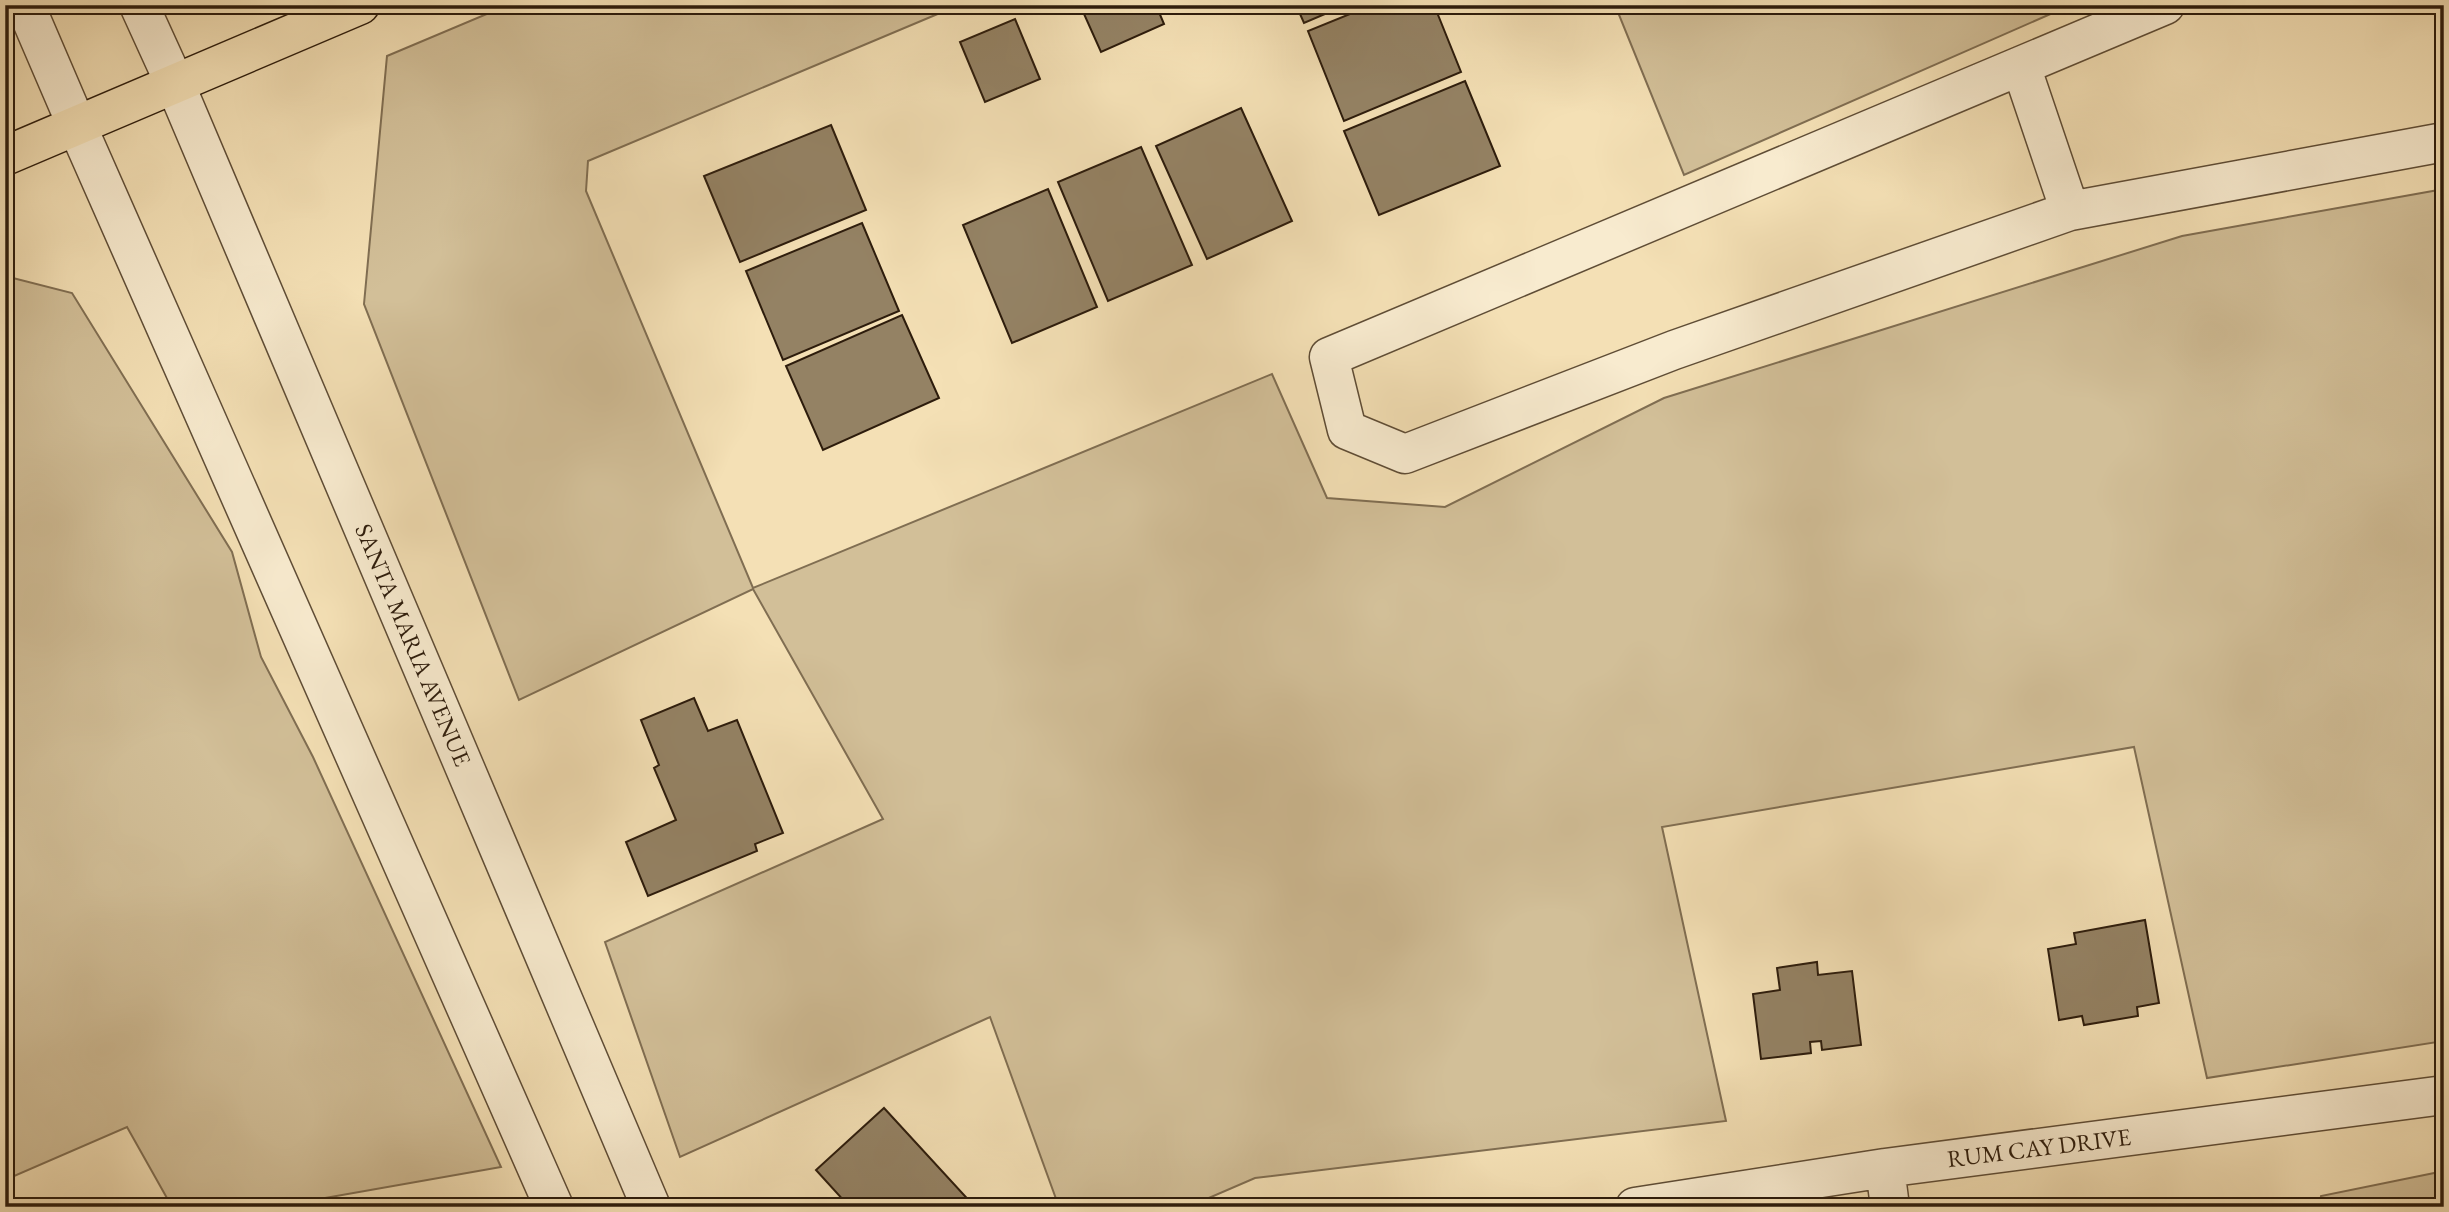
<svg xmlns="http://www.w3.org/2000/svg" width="2449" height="1212" font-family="'EB Garamond',serif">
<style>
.green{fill:#d2bf98;stroke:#806e52;stroke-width:2}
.building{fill:#948264;stroke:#2d1c0c;stroke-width:2}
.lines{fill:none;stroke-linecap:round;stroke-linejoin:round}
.minor-casing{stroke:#5f4d36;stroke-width:41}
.tertiary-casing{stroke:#5f4d36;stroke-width:41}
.primary-casing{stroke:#2d1c0c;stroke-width:41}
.minor{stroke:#f8ebcf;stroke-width:38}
.tertiary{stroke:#f8ebcf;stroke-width:38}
.primary{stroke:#f4e0b5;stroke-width:38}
.labels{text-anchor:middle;stroke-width:5;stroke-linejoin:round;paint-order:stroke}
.street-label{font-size:24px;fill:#2d1c0c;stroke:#f8ebcf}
</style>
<rect width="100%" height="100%" fill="#f4e0b5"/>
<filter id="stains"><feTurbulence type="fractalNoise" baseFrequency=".00286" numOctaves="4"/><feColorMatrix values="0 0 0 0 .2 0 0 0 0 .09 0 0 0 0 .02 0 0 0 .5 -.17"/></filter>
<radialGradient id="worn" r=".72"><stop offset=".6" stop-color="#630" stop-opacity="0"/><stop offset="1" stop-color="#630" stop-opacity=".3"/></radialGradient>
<path class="green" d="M 508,5 L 959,5 L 588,161 L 586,191 L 753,588 L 1272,374 L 1327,498 L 1445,507 L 1664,398 L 2182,236 L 2444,189 L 2444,1041 L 2207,1078 L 2134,747 L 1662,827 L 1726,1121 L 1255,1178 L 1188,1207 L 1059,1207 L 990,1017 L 680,1157 L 605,942 L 883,819 L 753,589 L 519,700 L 364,304 L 387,56 Z
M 1615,5 L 2071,5 L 1684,175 Z
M 5,276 L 72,293 L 232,552 L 261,657 L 313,757 L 501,1167 L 274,1207 L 172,1207 L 127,1127 L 5,1180 Z
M 2444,1171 L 2444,1207 L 2320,1207 L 2321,1196 Z"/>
<path class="building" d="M 1080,5 L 1156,5 L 1164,24 L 1101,52 Z
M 1296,5 L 1346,5 L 1304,23 Z
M 1372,5 L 1434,5 L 1461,72 L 1344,121 L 1308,31 Z
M 1015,19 L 1040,79 L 985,102 L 960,42 Z
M 1465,81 L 1500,166 L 1379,215 L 1344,131 Z
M 1241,108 L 1292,221 L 1207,259 L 1156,146 Z
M 831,125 L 866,210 L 740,262 L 704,176 Z
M 1141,147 L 1192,265 L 1108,301 L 1058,182 Z
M 1048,189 L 1097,307 L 1012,343 L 963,225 Z
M 862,223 L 899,311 L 783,360 L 746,271 Z
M 902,315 L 939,398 L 823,450 L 786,366 Z
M 694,698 L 708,731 L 737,720 L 783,833 L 755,844 L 757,851 L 648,896 L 626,842 L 676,820 L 654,768 L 659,765 L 641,720 Z
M 2145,920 L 2159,1003 L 2137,1007 L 2138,1016 L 2084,1025 L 2082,1016 L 2059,1020 L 2048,949 L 2076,944 L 2074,933 Z
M 1817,962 L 1818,975 L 1852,971 L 1861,1045 L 1822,1050 L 1821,1041 L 1810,1042 L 1811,1053 L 1761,1059 L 1753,994 L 1780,990 L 1777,968 Z
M 884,1108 L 975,1207 L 845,1207 L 847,1204 L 816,1170 Z"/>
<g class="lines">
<defs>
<path id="minor" d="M 25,5 L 77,126
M 139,5 L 175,84
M 2165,5 L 1329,357 L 1347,430 L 1405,454 L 1674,350 L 2070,211 L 2444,142
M 2021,66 L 2070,211
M 1885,1168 L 1890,1207
M 1635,1207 L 1885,1168 L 2444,1095"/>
<path id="tertiary" d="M 175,84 L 651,1207
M 77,126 L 554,1207"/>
<path id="primary" d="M 5,156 L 360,5"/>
</defs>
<use href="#minor" class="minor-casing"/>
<use href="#tertiary" class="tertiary-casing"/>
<use href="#primary" class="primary-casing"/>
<use href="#minor" class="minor"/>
<use href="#tertiary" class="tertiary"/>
<use href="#primary" class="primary"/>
</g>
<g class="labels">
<g class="street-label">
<text transform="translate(413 645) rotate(67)" y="8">SANTA MARIA AVENUE</text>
<text transform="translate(2039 1148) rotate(-7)" y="8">RUM CAY DRIVE</text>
</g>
</g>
<rect width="2449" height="1212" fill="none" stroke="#f4e0b5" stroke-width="28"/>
<rect x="7" y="7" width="2435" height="1198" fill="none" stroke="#2d1c0c" stroke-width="3.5"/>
<rect x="14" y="14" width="2421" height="1184" fill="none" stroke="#2d1c0c" stroke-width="2"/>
<rect width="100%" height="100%" filter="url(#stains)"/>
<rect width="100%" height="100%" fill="url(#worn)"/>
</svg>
